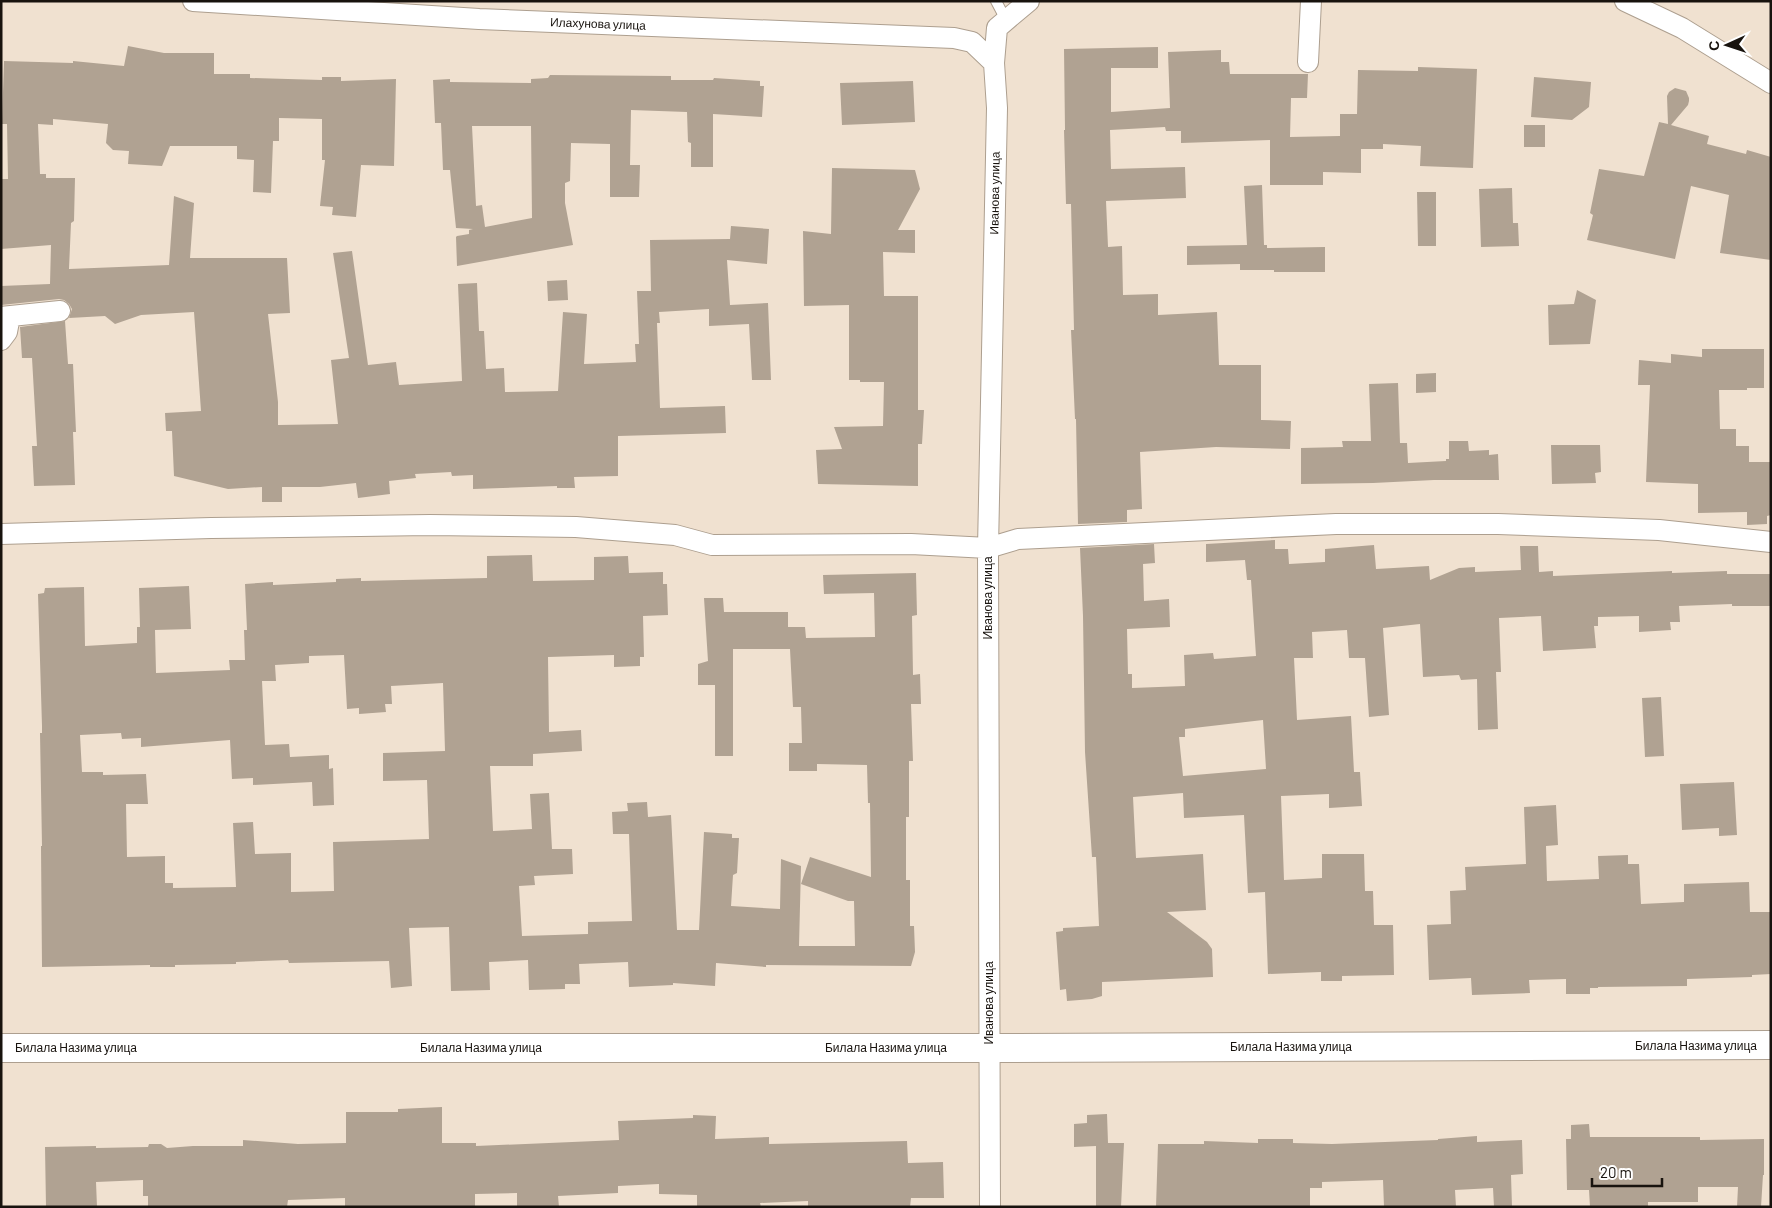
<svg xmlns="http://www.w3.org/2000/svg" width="1772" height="1208" font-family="Barlow,sans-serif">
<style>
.building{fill:#b0a292;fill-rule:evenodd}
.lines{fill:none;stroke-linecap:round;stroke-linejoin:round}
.lane-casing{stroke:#ad9f8f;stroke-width:12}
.street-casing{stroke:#ad9f8f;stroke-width:22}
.secondary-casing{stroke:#ad9f8f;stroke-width:30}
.lane{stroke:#fff;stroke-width:10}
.street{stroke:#fff;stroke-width:20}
.secondary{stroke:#fff;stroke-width:28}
.labels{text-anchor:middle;stroke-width:4;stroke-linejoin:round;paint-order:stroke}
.street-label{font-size:12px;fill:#18130e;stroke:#fff}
</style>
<rect width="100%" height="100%" fill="#f0e1d0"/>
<path class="building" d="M 128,46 L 164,53 L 214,53 L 214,74 L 250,74 L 250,78 L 322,80 L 322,77 L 341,77 L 341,81 L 396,79 L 394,166 L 361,165 L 356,217 L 332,215 L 333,207 L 320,206 L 325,160 L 322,160 L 322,119 L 279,118 L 279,141 L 273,141 L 271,193 L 253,192 L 254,160 L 237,159 L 237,146 L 170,146 L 162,166 L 128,164 L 129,151 L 113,150 L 106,143 L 108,124 L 53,119 L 53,125 L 38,124 L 40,174 L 46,174 L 46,178 L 75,178 L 74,221 L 71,223 L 69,269 L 169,265 L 174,196 L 194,203 L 190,258 L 287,258 L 290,313 L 268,314 L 278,402 L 278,425 L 338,424 L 331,360 L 349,358 L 333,253 L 352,251 L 368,365 L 396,362 L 399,385 L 462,381 L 458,284 L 477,283 L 479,331 L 484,331 L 486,369 L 504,368 L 505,392 L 558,391 L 563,312 L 587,314 L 584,364 L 636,362 L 635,344 L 639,344 L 637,291 L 651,291 L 650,240 L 730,239 L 731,226 L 769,229 L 767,264 L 727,260 L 730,305 L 768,303 L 771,380 L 752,380 L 749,324 L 709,326 L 709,309 L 659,312 L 660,323 L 657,323 L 660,408 L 725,406 L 726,433 L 618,436 L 618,476 L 574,477 L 575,488 L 557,488 L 557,486 L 473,489 L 473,475 L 452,476 L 451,472 L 415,474 L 416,478 L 389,481 L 390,494 L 358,498 L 356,483 L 320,487 L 282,487 L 282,502 L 262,502 L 262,487 L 228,489 L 174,476 L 172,431 L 166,431 L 165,413 L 201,411 L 194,312 L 141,315 L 115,324 L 105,316 L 69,318 L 72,309 L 69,304 L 64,300 L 59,299 L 1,305 L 1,286 L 50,284 L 51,245 L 1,249 L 1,179 L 8,179 L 7,124 L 2,124 L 4,61 L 73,63 L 73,61 L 124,66 Z
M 1158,47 L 1158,68 L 1111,68 L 1111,112 L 1170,108 L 1168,52 L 1221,50 L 1221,62 L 1229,62 L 1230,74 L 1308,74 L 1307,98 L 1291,98 L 1290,137 L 1340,136 L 1340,114 L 1357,114 L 1358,70 L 1418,71 L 1418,67 L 1477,69 L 1473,168 L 1420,166 L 1421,146 L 1383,144 L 1383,149 L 1361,149 L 1361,173 L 1323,172 L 1323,185 L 1270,185 L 1270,140 L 1181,143 L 1181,131 L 1166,131 L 1165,127 L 1110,130 L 1111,169 L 1185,167 L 1186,198 L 1106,201 L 1108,247 L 1122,246 L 1123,295 L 1158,294 L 1158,315 L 1217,312 L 1219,365 L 1261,365 L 1261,420 L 1291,421 L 1290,449 L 1216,447 L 1140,452 L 1142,509 L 1127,510 L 1127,522 L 1078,524 L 1076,419 L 1075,419 L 1071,330 L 1074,330 L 1071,204 L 1066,204 L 1064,130 L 1065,130 L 1064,49 Z
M 550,75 L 671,76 L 671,80 L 713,80 L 714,78 L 760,81 L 760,86 L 764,86 L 762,117 L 713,114 L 713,167 L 691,167 L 691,143 L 688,142 L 687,112 L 631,110 L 630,165 L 640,165 L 639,197 L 610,197 L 610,144 L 571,143 L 570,181 L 565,183 L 565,203 L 573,245 L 457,266 L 456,237 L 457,236 L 469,234 L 469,230 L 473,229 L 456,228 L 450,170 L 443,170 L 441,123 L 435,123 L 433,80 L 450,79 L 450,82 L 531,83 L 531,79 L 548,78 ZM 472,126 L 531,126 L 532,218 L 485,227 L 482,205 L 476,206 Z
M 1534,77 L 1591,82 L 1589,107 L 1572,120 L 1531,117 Z
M 913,81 L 915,122 L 842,125 L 840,83 Z
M 1675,88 L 1686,91 L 1689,98 L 1689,101 L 1688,105 L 1671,125 L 1709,136 L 1707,144 L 1746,154 L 1747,150 L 1771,157 L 1771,260 L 1720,253 L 1729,195 L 1691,186 L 1675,259 L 1587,240 L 1593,215 L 1590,213 L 1599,169 L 1644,176 L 1659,122 L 1668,124 L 1667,96 L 1669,92 Z
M 1524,125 L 1545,125 L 1545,147 L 1524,147 Z
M 832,168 L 915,170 L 920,189 L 898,230 L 915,230 L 915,253 L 883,252 L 884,296 L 918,296 L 918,410 L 924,410 L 922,444 L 918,444 L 918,486 L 818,484 L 816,450 L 842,449 L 834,427 L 883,426 L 884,382 L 860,382 L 860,380 L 849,380 L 849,305 L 804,306 L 803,231 L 831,234 Z
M 1262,185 L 1264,245 L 1267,245 L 1267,248 L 1325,247 L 1325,272 L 1274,272 L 1274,270 L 1240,270 L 1240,264 L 1187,265 L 1187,246 L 1247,245 L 1244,186 Z
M 1512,188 L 1513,223 L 1518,223 L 1519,246 L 1481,247 L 1479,189 Z
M 1417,192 L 1436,192 L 1436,246 L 1418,246 Z
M 567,280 L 568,300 L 548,301 L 547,281 Z
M 1577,290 L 1596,300 L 1590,344 L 1549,345 L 1548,305 L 1574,304 Z
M 65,321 L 68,364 L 73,364 L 76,432 L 73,432 L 75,485 L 34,486 L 32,446 L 37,446 L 32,358 L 22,358 L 20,327 Z
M 1702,349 L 1764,349 L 1764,388 L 1747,388 L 1747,390 L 1719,390 L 1720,429 L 1736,429 L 1736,446 L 1749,446 L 1749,462 L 1771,462 L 1771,515 L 1767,516 L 1767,524 L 1747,525 L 1747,512 L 1698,513 L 1698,484 L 1646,482 L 1650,385 L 1638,385 L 1639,360 L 1671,363 L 1671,354 L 1702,357 Z
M 1436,373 L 1436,392 L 1416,393 L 1416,374 Z
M 1398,383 L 1400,443 L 1407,443 L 1408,463 L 1446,461 L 1446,459 L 1449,459 L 1449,441 L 1468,441 L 1469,451 L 1489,450 L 1489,455 L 1498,454 L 1499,480 L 1434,480 L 1373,483 L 1301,484 L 1301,448 L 1343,447 L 1342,441 L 1371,441 L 1369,384 Z
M 1551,445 L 1600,445 L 1601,472 L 1595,473 L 1596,483 L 1552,484 Z
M 1275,540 L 1275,549 L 1288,549 L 1289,564 L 1325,562 L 1325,549 L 1374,545 L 1376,569 L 1429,566 L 1430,580 L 1459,568 L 1475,567 L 1475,572 L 1521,570 L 1520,546 L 1538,546 L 1539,572 L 1553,571 L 1553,576 L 1672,571 L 1672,573 L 1727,571 L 1727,574 L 1771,574 L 1771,606 L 1732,606 L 1732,604 L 1679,606 L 1680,622 L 1670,622 L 1671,630 L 1639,632 L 1639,616 L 1598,617 L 1598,626 L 1594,626 L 1596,648 L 1543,651 L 1541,616 L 1499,618 L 1501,672 L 1496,672 L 1498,729 L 1478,730 L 1477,679 L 1461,680 L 1459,675 L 1423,677 L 1420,624 L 1383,628 L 1389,715 L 1369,717 L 1365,658 L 1349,658 L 1347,630 L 1312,632 L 1313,658 L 1294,658 L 1297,720 L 1351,716 L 1354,772 L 1360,772 L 1362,806 L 1329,808 L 1329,794 L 1281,796 L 1284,880 L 1322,878 L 1322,854 L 1364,854 L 1365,891 L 1373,891 L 1374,925 L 1393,925 L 1394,975 L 1342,976 L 1342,981 L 1321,981 L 1321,972 L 1268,974 L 1265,892 L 1248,893 L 1244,815 L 1184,818 L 1183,793 L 1133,797 L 1136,858 L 1203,854 L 1206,910 L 1167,912 L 1207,942 L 1212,949 L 1213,977 L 1102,982 L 1102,996 L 1092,999 L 1067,1001 L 1066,989 L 1060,990 L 1056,932 L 1063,931 L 1063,928 L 1099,926 L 1096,857 L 1092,857 L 1085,752 L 1083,616 L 1080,548 L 1154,544 L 1155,563 L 1143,564 L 1144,601 L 1169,599 L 1170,627 L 1127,629 L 1128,674 L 1132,674 L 1132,688 L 1185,686 L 1184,655 L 1213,653 L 1214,659 L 1256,656 L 1251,580 L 1247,580 L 1245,560 L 1206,562 L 1206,544 ZM 1263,720 L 1266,769 L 1183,776 L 1179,737 L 1185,737 L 1185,729 Z
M 532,555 L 533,581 L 594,580 L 594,557 L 628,556 L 629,573 L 663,572 L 663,584 L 667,584 L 668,615 L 643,616 L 644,657 L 640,657 L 640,666 L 614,667 L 614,655 L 548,657 L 549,732 L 581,730 L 582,751 L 533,754 L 533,766 L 490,766 L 493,831 L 532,829 L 530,794 L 549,793 L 552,849 L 572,849 L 573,874 L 534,876 L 535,885 L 519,886 L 522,936 L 588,934 L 588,922 L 632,921 L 629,834 L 613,834 L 612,812 L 628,811 L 627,803 L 647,802 L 648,817 L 671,815 L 677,930 L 699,930 L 704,832 L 732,834 L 732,838 L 739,838 L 737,873 L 733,875 L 731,906 L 780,909 L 781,859 L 801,866 L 799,946 L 855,946 L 854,901 L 848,901 L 801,884 L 810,857 L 871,877 L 870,803 L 868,803 L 867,765 L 817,764 L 817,771 L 789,771 L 789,743 L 802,743 L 801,707 L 793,707 L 790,649 L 733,649 L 733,756 L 715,756 L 715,685 L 698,685 L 698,664 L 708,661 L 704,598 L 723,598 L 724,612 L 788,612 L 788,627 L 805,627 L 806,638 L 875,637 L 874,593 L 824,594 L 823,575 L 916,573 L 917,615 L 912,616 L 913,675 L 920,674 L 921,704 L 911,704 L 913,761 L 909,761 L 909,817 L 906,817 L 906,880 L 910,880 L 910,926 L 914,926 L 915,952 L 911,966 L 766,965 L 766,967 L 716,963 L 715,986 L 673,983 L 673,985 L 629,987 L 628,962 L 579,964 L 580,984 L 565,984 L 565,989 L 529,990 L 528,960 L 489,962 L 490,990 L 451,991 L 449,927 L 409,928 L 412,986 L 391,988 L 389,961 L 289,963 L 288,960 L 236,962 L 236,964 L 175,965 L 175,967 L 150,967 L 150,965 L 42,967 L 41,846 L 42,846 L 40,733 L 42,733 L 42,726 L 38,594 L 44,593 L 45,588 L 84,587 L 85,646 L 137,643 L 137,627 L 140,627 L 139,588 L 189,586 L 191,629 L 155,630 L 156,673 L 230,670 L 229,660 L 245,660 L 244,630 L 247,630 L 245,584 L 273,582 L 273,585 L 336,582 L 336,579 L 361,578 L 361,581 L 487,578 L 487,556 ZM 344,655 L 347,709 L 359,708 L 359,714 L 386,712 L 385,704 L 392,704 L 391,686 L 443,683 L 445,751 L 383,753 L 383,781 L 427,780 L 429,839 L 333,842 L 334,891 L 291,892 L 291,853 L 255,854 L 253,822 L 233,823 L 236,887 L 173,888 L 173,883 L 165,883 L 165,856 L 127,857 L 126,804 L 148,804 L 146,774 L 103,775 L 103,772 L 82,772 L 80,735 L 121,733 L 122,739 L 141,738 L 141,747 L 230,740 L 232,779 L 253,778 L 253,785 L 312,782 L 313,806 L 334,805 L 333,768 L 329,769 L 329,755 L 290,757 L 289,744 L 265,745 L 262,681 L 276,681 L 275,665 L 309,663 L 309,656 Z
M 1661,697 L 1664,756 L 1645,757 L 1642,698 Z
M 1734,782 L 1737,835 L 1719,836 L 1719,828 L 1682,830 L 1680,784 Z
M 1556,805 L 1558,845 L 1546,846 L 1547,881 L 1599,879 L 1598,856 L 1628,855 L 1628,864 L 1639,864 L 1641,904 L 1684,902 L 1684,884 L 1749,882 L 1750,912 L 1771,912 L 1771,974 L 1752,975 L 1752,977 L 1687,979 L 1687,986 L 1598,987 L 1598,988 L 1590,988 L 1590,994 L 1566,994 L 1566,979 L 1529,980 L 1530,993 L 1472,995 L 1471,978 L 1429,980 L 1427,925 L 1451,924 L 1450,891 L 1466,890 L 1465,867 L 1526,864 L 1524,807 Z
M 442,1107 L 442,1143 L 476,1143 L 476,1146 L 619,1140 L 618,1121 L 693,1118 L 693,1115 L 716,1116 L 715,1139 L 769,1137 L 769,1144 L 907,1141 L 908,1163 L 943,1162 L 944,1198 L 911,1198 L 910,1207 L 808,1207 L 808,1201 L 760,1203 L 761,1207 L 697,1207 L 697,1195 L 659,1194 L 659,1184 L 618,1186 L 618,1193 L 558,1196 L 559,1207 L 517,1207 L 517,1193 L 475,1194 L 475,1207 L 345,1207 L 345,1198 L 288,1200 L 287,1207 L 148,1207 L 148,1196 L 143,1196 L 143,1180 L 96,1182 L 97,1207 L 46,1207 L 45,1147 L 96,1146 L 96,1148 L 148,1147 L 149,1144 L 161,1144 L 167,1148 L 193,1146 L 243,1146 L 243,1140 L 298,1144 L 346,1143 L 346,1112 L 398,1112 L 398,1109 Z
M 1107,1114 L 1108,1143 L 1124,1143 L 1121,1207 L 1096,1207 L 1096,1146 L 1074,1147 L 1074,1124 L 1087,1123 L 1087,1115 Z
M 1589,1124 L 1590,1137 L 1700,1137 L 1700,1140 L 1764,1139 L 1764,1175 L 1763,1175 L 1761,1207 L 1737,1207 L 1738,1187 L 1698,1187 L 1698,1202 L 1648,1202 L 1648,1207 L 1590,1207 L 1589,1190 L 1567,1190 L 1566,1139 L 1571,1139 L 1571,1125 Z
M 1477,1136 L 1477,1142 L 1522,1140 L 1523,1174 L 1511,1175 L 1512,1207 L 1494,1207 L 1493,1188 L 1455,1190 L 1456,1207 L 1384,1207 L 1383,1180 L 1322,1182 L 1322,1188 L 1310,1188 L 1310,1207 L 1156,1207 L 1158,1144 L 1204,1144 L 1204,1141 L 1258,1143 L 1258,1139 L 1293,1139 L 1293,1143 L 1332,1144 L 1438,1140 L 1438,1139 Z"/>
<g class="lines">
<defs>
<path id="lane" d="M 996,1 L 1006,20"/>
<path id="street" d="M 193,1 L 479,19 L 954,38 L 972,42 L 994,63
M 1625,1 L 1682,28 L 1771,83
M 1308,62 L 1311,1
M 1,317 L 60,311
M 1,340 L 7,332 L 10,316
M 1,534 L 211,528 L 430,525 L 576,527 L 675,535 L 712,545 L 911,544 L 988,548 L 1018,539 L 1336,524 L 1498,524 L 1659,530 L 1771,542
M 990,1207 L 988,548 L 997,108 L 994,63 L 997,28 L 1029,1"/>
<path id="secondary" d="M 1,1048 L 990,1048 L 1771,1045"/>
</defs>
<use href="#lane" class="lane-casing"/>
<use href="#street" class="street-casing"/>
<use href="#secondary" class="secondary-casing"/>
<use href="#lane" class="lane"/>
<use href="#street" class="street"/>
<use href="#secondary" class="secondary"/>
</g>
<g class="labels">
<g class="street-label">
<text transform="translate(598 24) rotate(2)" y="4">Илахунова улица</text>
<text transform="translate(995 193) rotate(-89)" y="4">Иванова улица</text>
<text transform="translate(988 598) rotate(-90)" y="4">Иванова улица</text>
<text transform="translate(989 1003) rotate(-90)" y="4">Иванова улица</text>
<text x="1696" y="1050">Билала Назима улица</text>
<text x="1291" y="1051">Билала Назима улица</text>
<text x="76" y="1052">Билала Назима улица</text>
<text x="481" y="1052">Билала Назима улица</text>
<text x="886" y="1052">Билала Назима улица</text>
</g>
</g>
<rect width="1772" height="1208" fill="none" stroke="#18130e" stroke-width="5"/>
<g transform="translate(1727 45) rotate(267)" stroke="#ffffff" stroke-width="4" paint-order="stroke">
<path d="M0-4L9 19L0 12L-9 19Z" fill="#18130e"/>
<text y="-8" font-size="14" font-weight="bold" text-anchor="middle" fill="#18130e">С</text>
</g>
<path d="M1592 1178v8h70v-8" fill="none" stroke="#18130e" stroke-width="2.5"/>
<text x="1600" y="1178" font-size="15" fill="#18130e" stroke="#ffffff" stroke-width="4" paint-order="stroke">20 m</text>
</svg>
